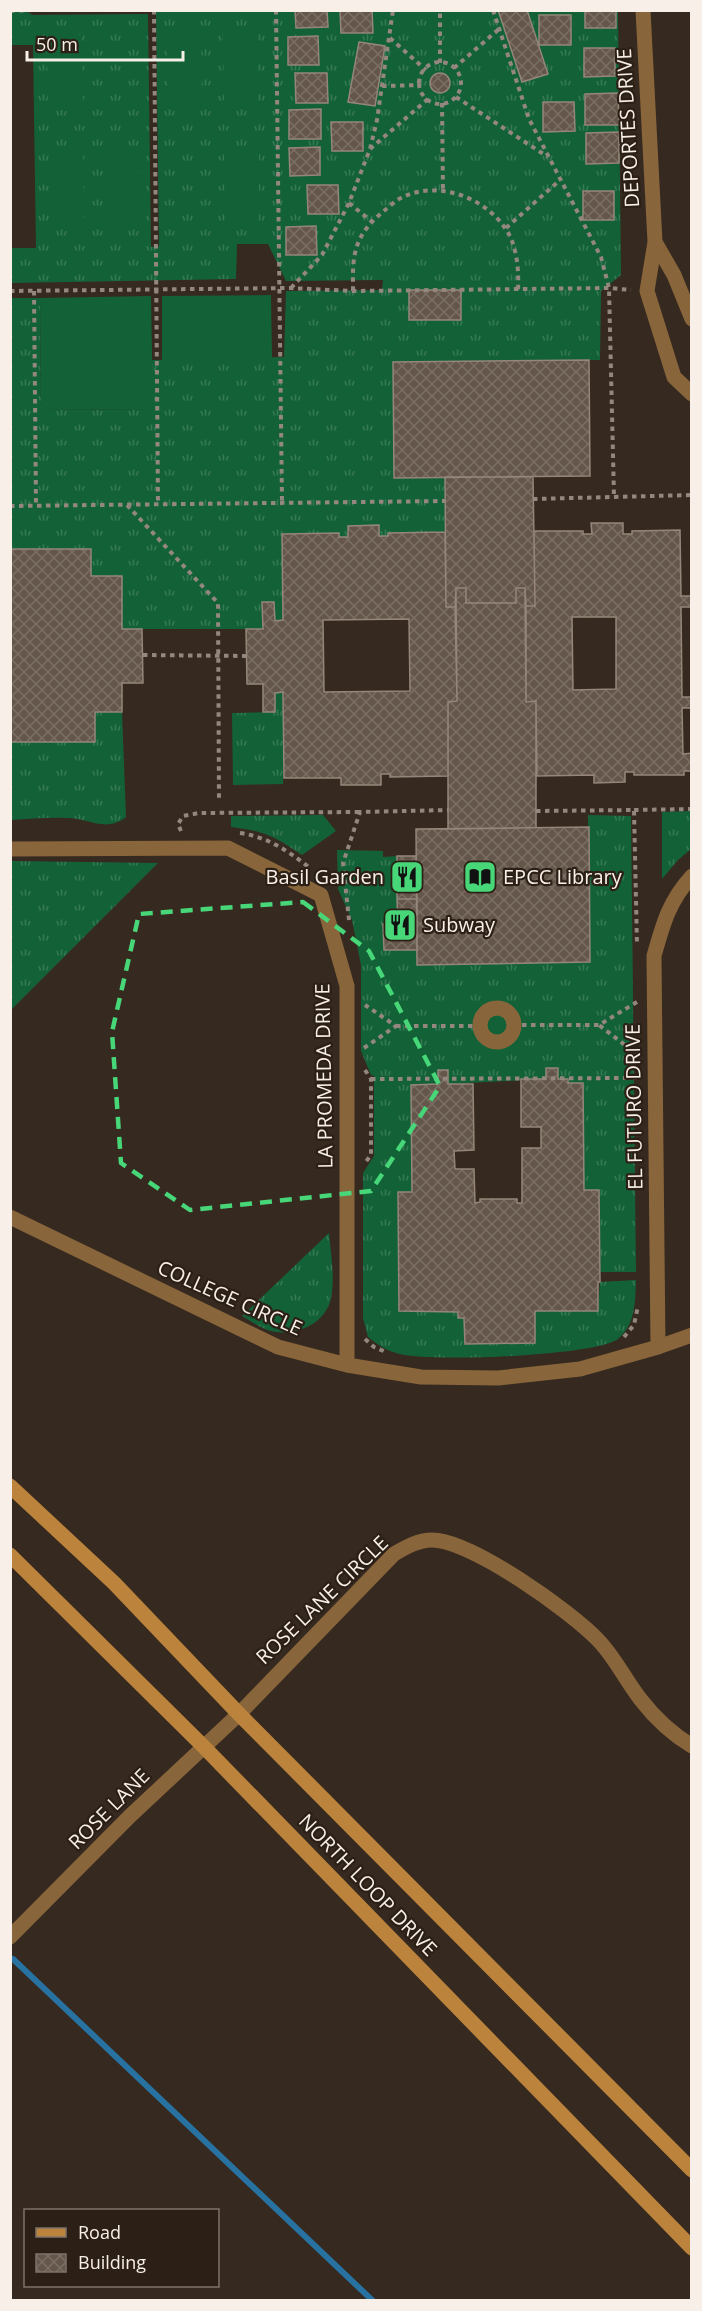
<svg xmlns="http://www.w3.org/2000/svg" width="702" height="2311" font-family="'Open Sans',sans-serif">
<style>
.grass{fill:url(#grass-tufts);fill-rule:evenodd}
.garden{fill:#136237}
.lines{fill:none;stroke-linecap:round;stroke-linejoin:round}
.stream{stroke:#2872a2;stroke-width:6}
.building{fill:url(#building-cross-hatch);stroke:#958679;stroke-width:1.5;fill-rule:evenodd}
.path{stroke:#93877f;stroke-width:4;stroke-dasharray:4.5 4.5;stroke-linecap:butt}
.pedestrian{stroke:#88653b;stroke-width:15}
.minor{stroke:#88653b;stroke-width:15}
.secondary{stroke:#bb833c;stroke-width:15}
.marked{fill:none;stroke:#47d779;stroke-width:4.5;stroke-dasharray:12 8;stroke-linejoin:round}
.labels{text-anchor:middle;stroke-width:4.5;stroke-linejoin:round;paint-order:stroke}
.street-label{font-size:20px;fill:#f8efe8;stroke:#2c2016}
.poi-label{font-size:20px;fill:#f8efe8;stroke:#2c2016;text-anchor:start}
</style>
<defs>
<pattern id="grass-tufts" width="24" height="20" patternUnits="userSpaceOnUse" patternTransform="scale(1.5)"><rect width="24" height="20" fill="#136237"/><path d="M3 7l-1-3M5 7V3M7 7l1-3M15 17l-1-3M17 17v-4M19 17l1-3" fill="none" stroke="#367954"/></pattern>
<pattern id="building-cross-hatch" width="8" height="8" patternUnits="userSpaceOnUse" patternTransform="scale(1.5)"><rect width="8" height="8" fill="#64564a"/><path d="M0 0l8 8M0 8l8-8" fill="none" stroke="#7b6f64"/></pattern>
</defs>
<rect width="100%" height="100%" fill="#36291f"/>
<path class="grass" d="M 11,11 L 24,11 L 33,15 L 148,14 L 151,247 L 159,246 L 156,11 L 618,11 L 621,275 L 601,291 L 600,360 L 394,362 L 394,477 L 445,477 L 445,532 L 388,533 L 388,536 L 379,536 L 379,525 L 348,526 L 348,537 L 339,537 L 339,533 L 282,534 L 283,620 L 275,621 L 274,602 L 263,602 L 263,629 L 122,629 L 122,576 L 91,576 L 91,549 L 11,549 L 10,298 L 40,298 L 41,410 L 152,409 L 152,360 L 284,357 L 286,291 L 382,290 L 383,280 L 286,281 L 268,244 L 237,244 L 236,279 L 11,283 L 11,248 L 36,248 L 33,45 L 11,45 ZM 409,290 L 461,290 L 461,320 L 409,320 Z
M 283,692 L 283,784 L 233,785 L 232,713 L 275,712 L 275,693 Z
M 95,712 L 122,712 L 126,817 C 106,833 89,818 67,818 C 49,817 29,819 11,820 L 10,742 L 95,742 Z
M 691,811 L 691,849 L 678,860 L 662,879 L 662,812 Z
M 323,815 L 336,831 L 302,855 C 274,836 265,831 231,827 L 231,816 Z
M 588,815 L 631,816 L 636,1272 L 600,1272 L 599,1191 L 584,1190 L 583,1083 L 568,1083 L 568,1079 L 558,1079 L 558,1068 L 546,1079 L 448,1084 L 448,1070 L 438,1070 L 438,1084 L 411,1085 L 412,1192 L 398,1192 L 399,1311 L 458,1312 L 459,1318 L 464,1318 L 465,1344 L 535,1343 L 535,1311 L 598,1311 L 600,1282 L 636,1280 C 635,1301 636,1324 618,1339 C 596,1356 424,1363 396,1353 C 386,1350 376,1344 368,1337 L 363,1318 L 363,1173 L 374,1156 L 374,1076 L 371,1075 L 361,1051 L 361,965 L 352,920 L 338,889 L 337,850 L 383,851 L 383,857 L 397,856 L 398,924 L 383,924 L 384,950 L 417,950 L 418,965 L 590,962 Z
M 11,861 L 158,863 L 11,1010 L 10,861 Z
M 329,1233 C 331,1255 335,1277 331,1298 C 326,1324 295,1337 271,1331 C 262,1329 251,1321 242,1316 Z"/>
<path class="garden" d="M 201,34 L 202,109 L 168,109 L 167,35 Z
M 223,34 L 258,34 L 258,108 L 224,108 Z
M 82,35 L 83,110 L 48,110 L 47,36 Z
M 224,148 L 259,148 L 259,222 L 225,223 Z
M 83,149 L 84,224 L 50,224 L 49,150 Z
M 104,149 L 138,149 L 139,224 L 105,224 Z
M 271,295 L 272,359 L 162,360 L 162,296 Z
M 151,296 L 153,409 L 41,410 L 40,298 Z"/>
<g class="lines">
<path class="stream" d="M 13,1959 L 372,2300"/>
</g>
<path class="building" d="M 295,10 L 327,10 L 328,27 L 296,28 Z
M 340,10 L 372,10 L 373,33 L 341,33 Z
M 498,10 L 527,10 L 548,74 L 522,82 Z
M 585,10 L 616,10 L 616,28 L 585,28 Z
M 539,15 L 571,15 L 571,45 L 539,45 Z
M 318,36 L 319,65 L 288,65 L 288,37 Z
M 359,42 L 385,46 L 375,106 L 348,102 Z
M 584,48 L 615,48 L 615,76 L 584,77 Z
M430 83a10 10 0 1 1 20 0a10 10 0 1 1-20 0Z
M 295,73 L 327,73 L 328,103 L 296,103 Z
M 618,93 L 619,125 L 585,125 L 585,94 Z
M 543,102 L 574,102 L 575,131 L 543,132 Z
M 321,109 L 321,139 L 289,139 L 289,110 Z
M 331,122 L 363,122 L 363,151 L 332,151 Z
M 619,132 L 619,163 L 586,164 L 586,133 Z
M 320,147 L 320,175 L 290,176 L 289,148 Z
M 307,185 L 338,185 L 339,214 L 308,214 Z
M 583,191 L 614,191 L 614,220 L 583,220 Z
M 316,226 L 317,255 L 286,255 L 286,227 Z
M 409,290 L 461,290 L 461,320 L 409,320 Z
M 589,360 L 590,476 L 394,478 L 393,362 Z
M 445,477 L 533,477 L 535,606 L 526,606 L 525,588 L 516,588 L 516,603 L 466,603 L 466,588 L 456,588 L 455,607 L 446,607 Z
M 591,523 L 623,523 L 623,534 L 632,534 L 632,531 L 680,530 L 681,596 L 692,596 L 692,607 L 681,607 L 682,697 L 692,697 L 692,708 L 682,708 L 683,754 L 692,753 L 692,771 L 684,771 L 684,775 L 634,775 L 634,772 L 625,772 L 625,782 L 594,783 L 594,775 L 537,776 L 536,701 L 526,702 L 526,606 L 535,606 L 534,531 L 583,531 L 583,534 L 592,534 ZM 572,617 L 616,617 L 616,689 L 573,690 Z
M 379,525 L 379,536 L 388,536 L 388,533 L 445,532 L 446,607 L 455,607 L 457,701 L 448,702 L 448,776 L 390,777 L 390,774 L 381,774 L 381,785 L 341,785 L 341,778 L 284,778 L 283,692 L 275,693 L 275,712 L 263,712 L 263,684 L 247,684 L 246,629 L 263,629 L 262,602 L 274,602 L 275,621 L 283,620 L 282,534 L 339,533 L 339,537 L 348,537 L 348,526 ZM 409,619 L 410,691 L 324,692 L 323,620 Z
M 10,549 L 91,549 L 91,576 L 122,576 L 122,629 L 142,629 L 143,683 L 122,683 L 122,712 L 95,712 L 95,742 L 10,742 Z
M 456,588 L 466,588 L 466,603 L 516,603 L 516,588 L 525,588 L 526,702 L 536,701 L 536,828 L 448,829 L 448,702 L 457,701 Z
M 589,827 L 590,962 L 417,965 L 416,829 Z
M 397,856 L 416,856 L 417,899 L 397,899 Z
M 397,899 L 417,899 L 417,950 L 384,950 L 383,924 L 398,924 Z
M 546,1068 L 558,1068 L 558,1079 L 568,1079 L 568,1083 L 583,1083 L 584,1190 L 599,1190 L 600,1282 L 598,1282 L 598,1311 L 535,1311 L 535,1343 L 465,1344 L 464,1318 L 458,1318 L 458,1312 L 399,1311 L 398,1192 L 412,1192 L 411,1085 L 438,1084 L 438,1070 L 448,1070 L 448,1084 L 473,1084 L 474,1150 L 454,1151 L 455,1169 L 474,1169 L 475,1203 L 480,1202 L 480,1199 L 517,1199 L 517,1203 L 522,1203 L 522,1148 L 541,1148 L 541,1127 L 521,1127 L 521,1079 L 546,1079 Z"/>
<g class="lines">
<path class="path" d="M 154,10 L 158,504
M 276,10 L 282,503
M 493,10 L 529,119 L 601,257 L 609,288 L 614,497
M 10,11 L 32,10
M 390,38 L 426,70
M419 83a21 21 0 1 1 42 0a21 21 0 1 1-42 0Z
M 440,63 L 440,10
M 454,68 L 499,29
M 382,86 L 420,85
M 456,97 L 548,157
M 442,103 L 443,191
M 370,149 L 428,99
M 349,203 L 371,221
M 506,228 L 560,180
M 291,288 L 322,255 L 349,203 L 370,149 L 377,120 L 393,10
M 10,291 L 290,288 L 353,291 L 609,288 L 631,290
M 34,291 L 36,506
M 353,291 C 353,275 352,261 357,246 C 362,231 373,220 385,210 C 389,207 394,202 399,199 C 435,179 483,196 505,228 C 517,244 519,270 518,290
M 533,499 L 692,495
M 127,505 L 218,603 L 219,801
M 10,506 L 445,501
M 143,655 L 246,656
M 634,810 L 692,809
M 536,811 L 634,810 L 637,945
M 181,831 L 178,824 L 183,816 L 199,813 L 360,812
M 240,833 C 268,837 288,851 310,868
M 349,920 L 343,863 L 360,812 L 448,810
M 637,1002 L 599,1025 L 638,1055
M 513,1025 L 599,1025
M 396,1026 L 480,1026
M 364,1048 L 396,1026 L 365,1005
M 365,1070 L 371,1079 L 371,1155 L 365,1163
M 371,1079 L 638,1078
M 624,1337 L 634,1325 L 638,1306
M 365,1339 L 374,1347 L 386,1352"/>
<path class="pedestrian" d="M480 1025a17 17 0 1 1 34 0a17 17 0 1 1-34 0Z"/>
<path class="minor" d="M 643,10 L 655,242 L 647,291 L 674,377 L 692,394
M 655,242 L 674,275 L 692,319
M 10,849 L 228,848 L 321,895 L 347,986 L 347,1365
M 10,1217 L 278,1347 L 347,1365 L 421,1377 L 498,1378 L 580,1369 L 658,1347 L 692,1335
M 658,1347 L 654,956 C 663,924 669,901 692,876
M 10,1937 L 130,1816 L 239,1714 L 394,1554 C 406,1547 418,1540 432,1540 C 471,1540 572,1612 599,1641 C 616,1659 626,1681 641,1700 C 655,1718 672,1734 692,1746"/>
<path class="secondary" d="M 10,1486 L 114,1583 L 239,1714 L 692,2170
M 10,1555 L 203,1746 L 692,2248"/>
</g>
<path class="marked" d="M 303,902 L 369,951 L 440,1086 L 371,1191 L 190,1210 L 121,1163 L 112,1032 L 139,914 Z"/>
<defs>
<symbol id="restaurant-square" viewBox="-11 -11 22 22"><rect x="-9" y="-9" width="18" height="18" rx="4" fill="#47d779" stroke="#2c2016"/><path d="M-5-6h1v4h1v-4h1v4h1v-4h1v5L-1.5 .5V6h-2V.5L-5-1ZM5-6V6H3V1.5H1.5Q1.5-4 5-6Z" fill="#111"/></symbol>
<symbol id="library-square" viewBox="-11 -11 22 22"><rect x="-9" y="-9" width="18" height="18" rx="4" fill="#47d779" stroke="#2c2016"/><path d="M-6-4Q-3-5.5-.7-3.5V5Q-3 3-6 4ZM6-4Q3-5.5 .7-3.5V5Q3 3 6 4Z" fill="#111"/></symbol>
</defs>
<g fill-rule="evenodd">
<use href="#restaurant-square" x="388" y="858" width="38" height="38"/>
<use href="#library-square" x="461" y="858" width="38" height="38"/>
<use href="#restaurant-square" x="381" y="906" width="38" height="38"/>
</g>
<g class="labels">
<g class="street-label">
<text transform="translate(628 128) rotate(-93)" y="7">DEPORTES DRIVE</text>
<text transform="translate(324 1076) rotate(-91)" y="7">LA PROMEDA DRIVE</text>
<text transform="translate(634 1107) rotate(-91)" y="7">EL FUTURO DRIVE</text>
<text transform="translate(230 1298) rotate(24)" y="7">COLLEGE CIRCLE</text>
<text transform="translate(322 1600) rotate(-44)" y="7">ROSE LANE CIRCLE</text>
<text transform="translate(109 1809) rotate(-45)" y="7">ROSE LANE</text>
<text transform="translate(368 1885) rotate(46)" y="7">NORTH LOOP DRIVE</text>
</g>
<g class="poi-label">
<text x="384" y="884" text-anchor="end">Basil Garden</text>
<text x="503" y="884">EPCC Library</text>
<text x="423" y="932">Subway</text>
</g>
</g>
<rect width="702" height="2311" fill="none" stroke="#f8efe8" stroke-width="24"/>
<rect x="24" y="2209" width="195" height="78" fill="#2c2016" stroke="#7e736a" stroke-width="1.5"/>
<rect x="36" y="2228" width="30" height="9" fill="#bb833c" stroke="#7e736a" stroke-width="1.5"/>
<text x="78" y="2239" font-size="18" fill="#f8efe8">Road</text>
<rect x="36" y="2254" width="30" height="18" fill="url(#building-cross-hatch)" stroke="#7e736a" stroke-width="1.5"/>
<text x="78" y="2269" font-size="18" fill="#f8efe8">Building</text>
<path d="M27 51v9h156v-9" fill="none" stroke="#f8efe8" stroke-width="3"/>
<text x="36" y="51" font-size="18" fill="#f8efe8" stroke="#2c2016" stroke-width="4.5" paint-order="stroke">50 m</text>
</svg>
